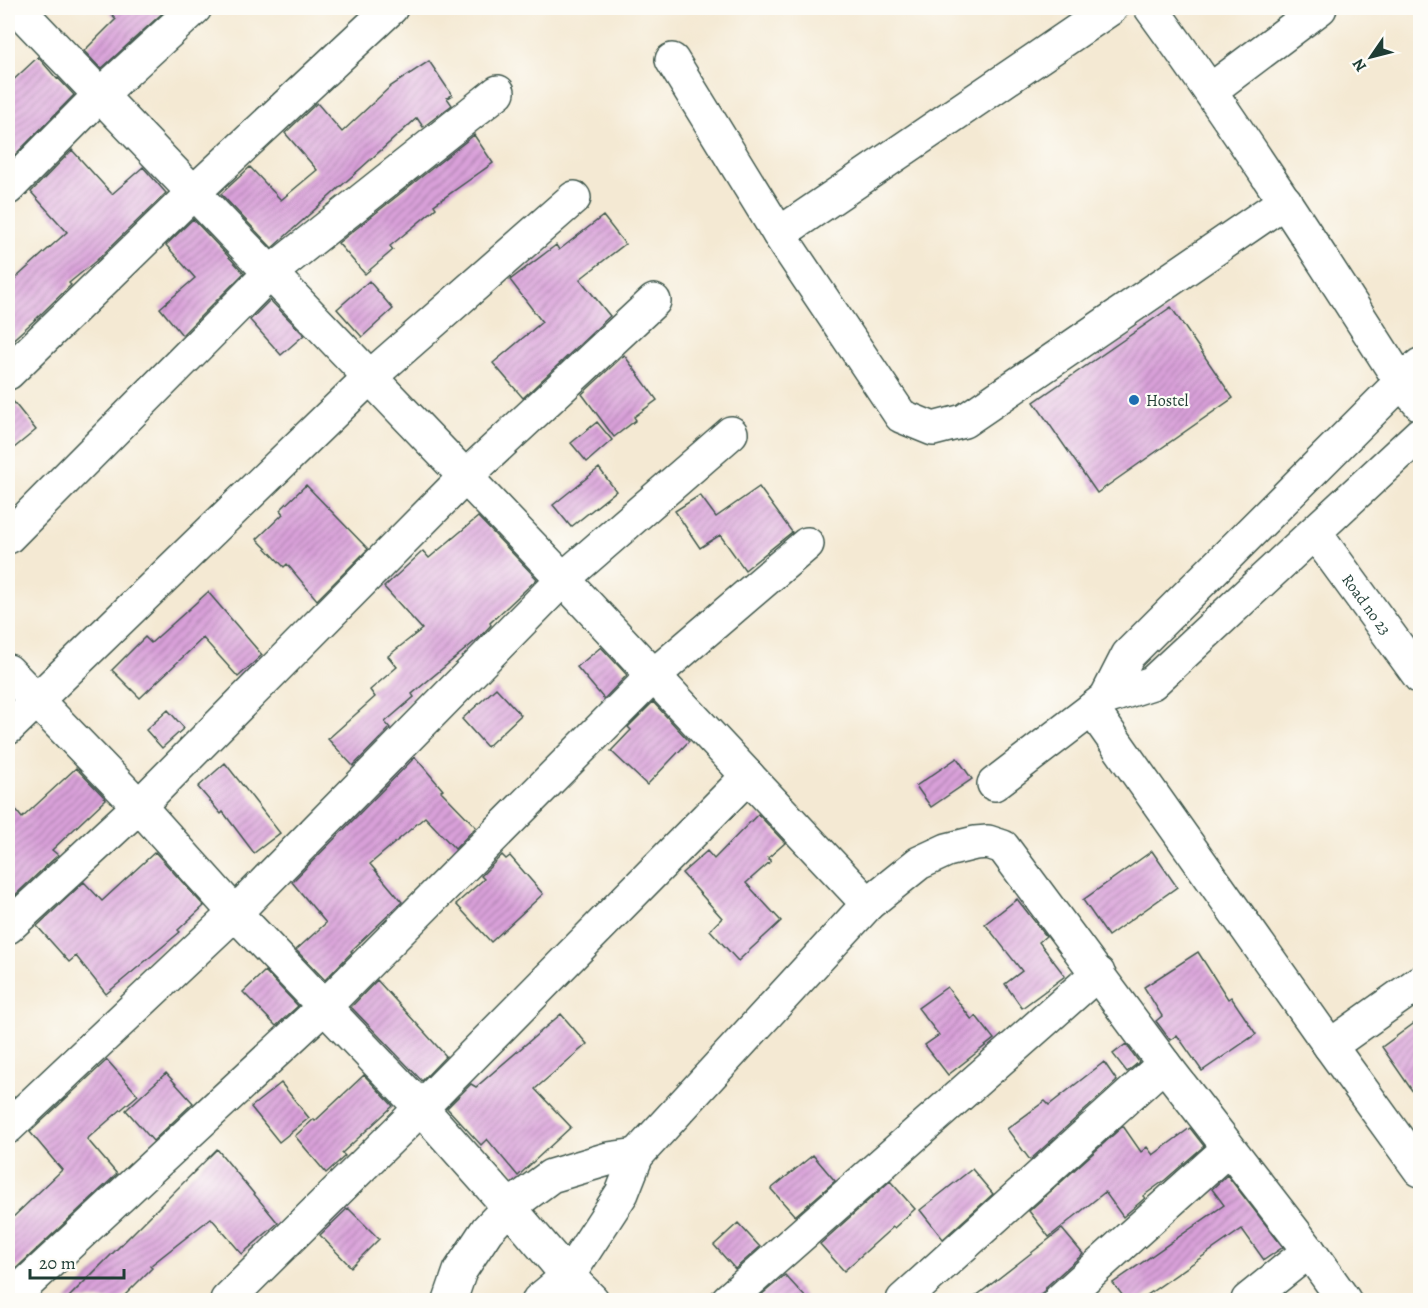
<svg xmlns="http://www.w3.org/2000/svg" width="1428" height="1308" font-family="Alegreya,serif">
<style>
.building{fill:url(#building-hatch)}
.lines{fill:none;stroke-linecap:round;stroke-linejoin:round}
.street-casing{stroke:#3f574c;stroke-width:36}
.street{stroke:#fff;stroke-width:33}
.poi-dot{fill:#1f6fb2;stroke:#fdfcf7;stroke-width:2}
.labels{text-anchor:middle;stroke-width:4.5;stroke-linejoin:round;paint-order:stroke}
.poi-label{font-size:16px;fill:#1f3d34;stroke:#fdfcf7;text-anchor:start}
.street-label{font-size:16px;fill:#1f3d34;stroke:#fdfcf7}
</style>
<defs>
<pattern id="building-hatch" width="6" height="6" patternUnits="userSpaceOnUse" patternTransform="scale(1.5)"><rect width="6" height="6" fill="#d9a0d9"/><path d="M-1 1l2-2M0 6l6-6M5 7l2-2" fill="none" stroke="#af84b1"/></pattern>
</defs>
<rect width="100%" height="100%" fill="#fdfcf7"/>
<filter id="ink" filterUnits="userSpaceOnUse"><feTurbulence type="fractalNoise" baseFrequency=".0167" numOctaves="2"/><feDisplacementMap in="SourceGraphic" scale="12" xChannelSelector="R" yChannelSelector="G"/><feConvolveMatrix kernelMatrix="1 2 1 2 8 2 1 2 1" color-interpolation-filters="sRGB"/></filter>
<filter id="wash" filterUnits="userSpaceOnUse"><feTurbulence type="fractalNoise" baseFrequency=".008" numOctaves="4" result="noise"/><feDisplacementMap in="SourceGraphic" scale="24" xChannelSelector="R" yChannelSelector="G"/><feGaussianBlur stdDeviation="1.35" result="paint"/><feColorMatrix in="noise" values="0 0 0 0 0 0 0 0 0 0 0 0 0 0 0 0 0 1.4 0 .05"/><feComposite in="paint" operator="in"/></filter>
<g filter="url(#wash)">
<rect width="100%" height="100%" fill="#f4e9d3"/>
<g id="blocks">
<path class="building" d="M 106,8 L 168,8 L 101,69 L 84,51 L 116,19 Z
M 38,57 L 57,79 L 58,78 L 74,95 L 8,162 L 8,85 Z
M 429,61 L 452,95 L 447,98 L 452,105 L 423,127 L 417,118 L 272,248 L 221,194 L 250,167 L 281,200 L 317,170 L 285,133 L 317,103 L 342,132 L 391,86 Z
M 474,135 L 493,163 L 434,205 L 436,208 L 390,246 L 393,250 L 365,274 L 338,243 Z
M 72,150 L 112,194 L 143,167 L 166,193 L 97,260 L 69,283 L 71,285 L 37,318 L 8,344 L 8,285 L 67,232 L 31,192 Z
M 603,216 L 625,244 L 580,279 L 610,316 L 523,398 L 493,363 L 542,322 L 510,280 L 556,245 L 559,250 Z
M 193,219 L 244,273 L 182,335 L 160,308 L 195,278 L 166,245 Z
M 369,281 L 393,309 L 362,337 L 337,309 Z
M 270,300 L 304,335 L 281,355 L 250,320 Z
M 1171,307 L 1233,398 L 1097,493 L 1034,402 Z
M 624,355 L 657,400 L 634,417 L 636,420 L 614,437 L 582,394 Z
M 8,395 L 36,430 L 8,453 Z
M 597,422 L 612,440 L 587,462 L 571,443 Z
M 599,468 L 616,491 L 571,527 L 553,505 Z
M 306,485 L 368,549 L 317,600 L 287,564 L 284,567 L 257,539 L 283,514 L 280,510 Z
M 759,487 L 792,532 L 745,570 L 720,535 L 700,548 L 675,511 L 700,495 L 716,517 Z
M 478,517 L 537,579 L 490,623 L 491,625 L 479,638 L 412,694 L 414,697 L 385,722 L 390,728 L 353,766 L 328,739 L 375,697 L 370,690 L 397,667 L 388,656 L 422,629 L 384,587 L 423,551 L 429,558 Z
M 208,592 L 262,655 L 238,677 L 203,638 L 140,698 L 112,670 L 145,637 L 151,643 Z
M 601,647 L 627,675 L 604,699 L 577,667 Z
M 496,688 L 521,715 L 487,747 L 462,719 Z
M 653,702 L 689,741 L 647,785 L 611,751 L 631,730 L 628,727 Z
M 168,710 L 184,728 L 162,748 L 146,730 Z
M 415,757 L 443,790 L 441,791 L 476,827 L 455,849 L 425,817 L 370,864 L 402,902 L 351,951 L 352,952 L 325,980 L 296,950 L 326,923 L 292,882 Z
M 957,758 L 972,779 L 931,807 L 916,786 Z
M 225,763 L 280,833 L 254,853 L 223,812 L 221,814 L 198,787 Z
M 76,768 L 106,799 L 52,850 L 58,855 L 12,898 L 8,893 L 8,800 L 22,818 Z
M 758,814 L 785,843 L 768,858 L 771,861 L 746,883 L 781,921 L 738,961 L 710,930 L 722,918 L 682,873 L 707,851 L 714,859 Z
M 1152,851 L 1177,887 L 1108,936 L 1083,900 Z
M 155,852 L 204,906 L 178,930 L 180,932 L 106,994 L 76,956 L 69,962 L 37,926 L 84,882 L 102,901 Z
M 502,855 L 506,859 L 510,856 L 543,894 L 491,942 L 456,904 L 484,879 L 481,876 Z
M 1017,899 L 1046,936 L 1039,942 L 1065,976 L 1022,1008 L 1005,984 L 1022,971 L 985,924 Z
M 1198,952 L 1228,999 L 1231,997 L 1256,1034 L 1202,1071 L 1177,1035 L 1170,1040 L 1156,1021 L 1162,1016 L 1144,987 Z
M 265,971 L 298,1006 L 276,1026 L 243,992 Z
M 377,980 L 446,1056 L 422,1081 L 351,1007 Z
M 947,987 L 972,1020 L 976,1016 L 994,1039 L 948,1075 L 925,1045 L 939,1035 L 918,1008 Z
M 561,1014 L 587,1044 L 535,1089 L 571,1127 L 518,1176 L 487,1139 L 481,1145 L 447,1108 L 471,1084 L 476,1087 Z
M 1420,1019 L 1420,1102 L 1382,1047 Z
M 1126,1044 L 1139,1062 L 1127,1072 L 1113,1054 Z
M 107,1060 L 138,1095 L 87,1139 L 117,1174 L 8,1276 L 8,1222 L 62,1170 L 30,1132 Z
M 1104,1062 L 1117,1081 L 1030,1160 L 1007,1129 L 1045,1101 L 1049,1105 Z
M 166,1073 L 193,1103 L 153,1141 L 126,1110 Z
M 364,1075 L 393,1106 L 342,1153 L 345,1156 L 326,1173 L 295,1136 L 314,1119 L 315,1121 Z
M 281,1083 L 309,1118 L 279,1142 L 251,1107 Z
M 1123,1126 L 1141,1152 L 1147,1147 L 1153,1155 L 1190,1128 L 1204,1146 L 1165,1180 L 1143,1196 L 1145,1198 L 1123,1217 L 1105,1192 L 1049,1237 L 1029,1211 Z
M 217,1149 L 278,1223 L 242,1254 L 211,1218 L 150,1266 L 152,1268 L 120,1300 L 66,1300 Z
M 813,1155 L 835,1181 L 795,1216 L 771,1189 Z
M 972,1169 L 993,1194 L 943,1239 L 920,1210 Z
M 1227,1175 L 1283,1247 L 1264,1260 L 1242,1229 L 1140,1300 L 1126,1300 L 1113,1283 L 1224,1205 L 1212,1189 Z
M 890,1181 L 915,1209 L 894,1228 L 893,1227 L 844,1271 L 820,1244 Z
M 348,1208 L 379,1239 L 351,1267 L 320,1235 Z
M 738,1223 L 760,1247 L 735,1269 L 714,1245 Z
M 1062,1229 L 1083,1254 L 1047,1286 L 1043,1293 L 1033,1300 L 971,1300 Z
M 785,1275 L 808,1300 L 764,1300 L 760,1296 Z"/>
</g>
</g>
<g filter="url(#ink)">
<use href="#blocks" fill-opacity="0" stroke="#3f574c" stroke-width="1.5"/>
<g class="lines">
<defs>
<g id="street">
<path d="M 17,8 L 563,579 L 868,904"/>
<path d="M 1151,8 C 1239,129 1320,255 1401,382 L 1420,404"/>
<path d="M 672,60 L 779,234 L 901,416 L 933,429 L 964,421 L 1285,201"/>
<path d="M 1211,90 L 1320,8"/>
<path d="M 8,188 L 100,95 L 195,8"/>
<path d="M 779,234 L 1111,8"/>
<path d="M 8,373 L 194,192 L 391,8"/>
<path d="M 1420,434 L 1152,683 L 1106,698 L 1092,709 L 1330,1046 L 1420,1170"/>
<path id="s1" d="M 1315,533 L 1420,677"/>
<path d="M 8,537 L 270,273 L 498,92"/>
<path d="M 8,671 L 139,806 L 235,913 L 421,1108 L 509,1207 L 568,1276 L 592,1300"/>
<path d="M 1106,698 L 1128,655 L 1401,382 L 1420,365"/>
<path d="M 8,728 L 370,377 L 574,198"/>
<path d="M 994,784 L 1092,709"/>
<path d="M 8,927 L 139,806 L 465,477 L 654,301"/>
<path d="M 1330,1046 L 1420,982"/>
<path d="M 8,1127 L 235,913 L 563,579 L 731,433"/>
<path d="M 637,1155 L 868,904 L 919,863 L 947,850 L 975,843 L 988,842 L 1003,847 L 1164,1064 L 1309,1251 L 1344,1300"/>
<path d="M 9,1300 L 325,1006 L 653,676 L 807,544"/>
<path d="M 227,1300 L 421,1108 L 748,776"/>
<path d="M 450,1300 L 460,1271 L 487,1230 L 509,1207 L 551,1176 L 608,1159 L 637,1155 L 622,1193 L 568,1276 L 539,1300"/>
<path d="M 728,1300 L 1098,973"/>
<path d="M 903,1300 L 1164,1064"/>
<path d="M 1060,1300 L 1228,1149"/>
<path d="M 1248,1300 L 1309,1251"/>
</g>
</defs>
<use href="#street" class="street-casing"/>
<use href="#street" class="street"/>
</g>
</g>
<circle class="poi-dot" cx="1134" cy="400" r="6"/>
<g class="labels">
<g class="poi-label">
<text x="1146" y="406">Hostel</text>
</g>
<g class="street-label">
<text dy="6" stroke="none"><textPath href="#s1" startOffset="88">Road no 23</textPath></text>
</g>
</g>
<rect width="1428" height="1308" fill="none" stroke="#fdfcf7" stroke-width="30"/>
<g transform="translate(1371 57) rotate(235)" stroke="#fdfcf7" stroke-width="4.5" paint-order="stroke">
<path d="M0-4.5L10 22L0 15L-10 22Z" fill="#1f3d34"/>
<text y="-9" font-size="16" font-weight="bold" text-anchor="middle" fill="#1f3d34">N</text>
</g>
<path d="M30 1269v9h94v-9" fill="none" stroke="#1f3d34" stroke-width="3"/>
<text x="39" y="1269" font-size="18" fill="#1f3d34" stroke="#fdfcf7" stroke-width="4.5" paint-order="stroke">20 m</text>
</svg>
